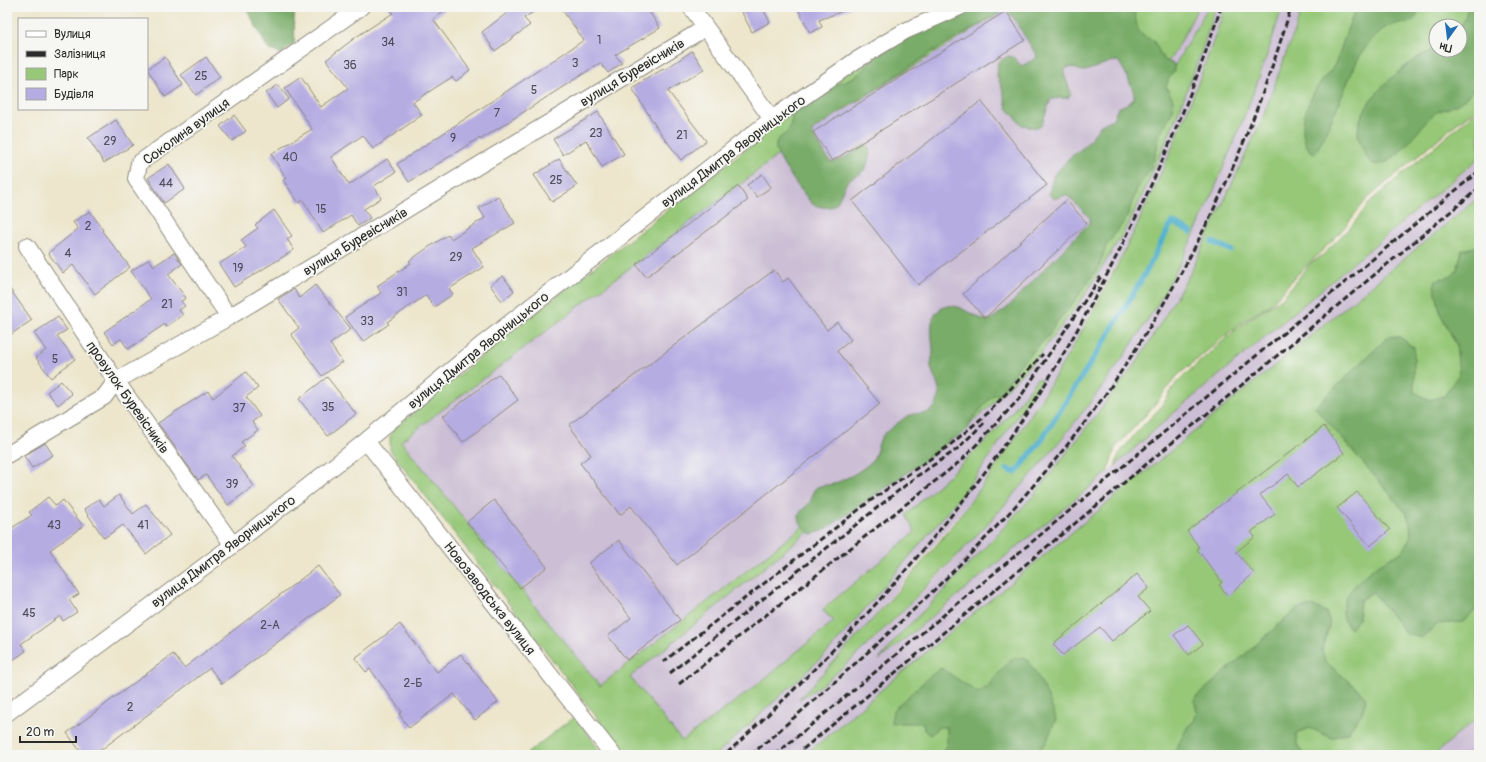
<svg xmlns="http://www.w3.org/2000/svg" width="1486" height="762" font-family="Pangolin,sans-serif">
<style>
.industrial{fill:#ccbed4}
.green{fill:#96c878;stroke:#607a52;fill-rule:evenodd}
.forest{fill:#78ac68;stroke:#526c4a}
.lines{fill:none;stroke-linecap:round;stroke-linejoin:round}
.stream{stroke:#4fafce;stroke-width:5.5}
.building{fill:#b5ace2}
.street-casing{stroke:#8c887c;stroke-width:18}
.street{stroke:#fff;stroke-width:16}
.rail{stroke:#2b2b2b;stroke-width:3;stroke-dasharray:6 3;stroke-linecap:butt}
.labels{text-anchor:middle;stroke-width:3.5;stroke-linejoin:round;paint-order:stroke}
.number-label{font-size:12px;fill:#4e4b59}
.street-label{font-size:14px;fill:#2b2b2b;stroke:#f6f6f2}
</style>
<rect width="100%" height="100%" fill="#f6f6f2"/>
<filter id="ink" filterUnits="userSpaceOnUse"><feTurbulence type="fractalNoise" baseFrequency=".025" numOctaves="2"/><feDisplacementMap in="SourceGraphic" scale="8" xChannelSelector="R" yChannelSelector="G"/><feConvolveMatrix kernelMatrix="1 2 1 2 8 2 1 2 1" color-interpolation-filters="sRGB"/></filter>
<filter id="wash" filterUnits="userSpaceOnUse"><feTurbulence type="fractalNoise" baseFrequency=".012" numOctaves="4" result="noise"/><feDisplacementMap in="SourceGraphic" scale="16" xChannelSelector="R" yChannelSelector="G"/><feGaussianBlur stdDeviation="0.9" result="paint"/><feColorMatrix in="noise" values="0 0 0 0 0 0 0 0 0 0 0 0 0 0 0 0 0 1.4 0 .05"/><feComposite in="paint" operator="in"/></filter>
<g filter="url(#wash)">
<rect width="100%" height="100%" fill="#ede6cc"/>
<path class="industrial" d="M 1010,7 L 1090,7 L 1154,84 L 1179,45 L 1198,7 L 1208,7 L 1169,76 L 1064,288 L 947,413 L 600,686 L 400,442 L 738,186 L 808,132 Z
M 1216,7 L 1225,7 L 1209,57 L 1156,187 L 1128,243 L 1064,362 L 1023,427 L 976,494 L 862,632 L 800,698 L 874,640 L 954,560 L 1019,489 L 1067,433 L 1116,367 L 1156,305 L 1189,247 L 1243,120 L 1274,34 L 1282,7 L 1303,7 L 1263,117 L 1191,272 L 1138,361 L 1034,495 L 948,587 L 901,633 L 881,658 L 1107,473 L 1169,417 L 1479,159 L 1479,197 L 894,679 L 805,755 L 716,755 L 829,651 L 949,510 L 977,475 L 1042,380 L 1037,378 L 1013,411 L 987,440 L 949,477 L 915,532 L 822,609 L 835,621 L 752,689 L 681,741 L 630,677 L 875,477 L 948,443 L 987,409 L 1037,358 L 1085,295 L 1130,222 L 1177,116 Z
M 1479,716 L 1479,755 L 1434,755 Z"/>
<path class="green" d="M 1090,7 L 1198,7 L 1179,45 L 1154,84 Z
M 1208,7 L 1216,7 L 1201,53 L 1177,116 L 1148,183 L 1130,222 L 1085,295 L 1037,358 L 987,409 L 948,443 L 885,488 L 875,477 L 630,677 L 682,741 L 752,689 L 834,621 L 822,610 L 915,532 L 906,515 L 987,440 L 1013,411 L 1037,378 L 1042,380 L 977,475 L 949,510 L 829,651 L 716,755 L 626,755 L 390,450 L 390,437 L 393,430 L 507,335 L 777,125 L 802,104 L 858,65 L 1005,10 L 808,132 L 738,186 L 401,441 L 600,686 L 947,413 L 1064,288 L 1169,76 Z
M 1225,7 L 1282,7 C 1267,60 1247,111 1226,161 C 1206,211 1184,259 1157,305 C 1092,411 1010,504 922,591 C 899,615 875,638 851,660 C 834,675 819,689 799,699 C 861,633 923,566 977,493 C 1085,346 1168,180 1225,7 Z
M 1303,7 L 1479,7 L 1479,107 L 1452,127 L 1367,199 L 1338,235 L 1295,277 L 1271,304 L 1242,322 L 1177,376 L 1151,409 L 1115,448 L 1107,473 L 879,660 L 901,633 L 948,587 L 1034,495 L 1138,361 L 1191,272 L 1263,117 ZM 1436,26 L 1460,26 L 1460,50 L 1436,50 Z
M 1479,109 L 1479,158 L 1169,417 L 1115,466 L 1119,454 L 1136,433 L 1161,407 L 1177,382 L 1242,324 L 1282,298 L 1311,263 L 1324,254 L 1354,223 L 1372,200 Z
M 1479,197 L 1479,716 L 1434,755 L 805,755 L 894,679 Z
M 575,716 L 603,755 L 525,755 Z"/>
<path class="forest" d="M 246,7 L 296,7 C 292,18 296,32 294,44 L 281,54 L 268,49 Z
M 963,7 L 1134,7 C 1137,23 1134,35 1153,40 L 1164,60 L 1174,64 L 1174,72 L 1169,78 L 1166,87 L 1173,99 L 1173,110 L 1159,136 L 1157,149 L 1151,168 L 1137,189 L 1126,219 L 1106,246 L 1099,267 L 1067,311 L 1056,323 L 1049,336 L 1023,361 L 1000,394 L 993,395 L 971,421 L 969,428 L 958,437 L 946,441 L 937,452 L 823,531 L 812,534 C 805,531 796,521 800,513 C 803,508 808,506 810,502 C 813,497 811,492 816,488 C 821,484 828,486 833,484 C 846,479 860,472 870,463 C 878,455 877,441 884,434 C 888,430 902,420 906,417 C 920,409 933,421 939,396 C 941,388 933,376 931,367 C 930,363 933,357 933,352 C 933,338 926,317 942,308 C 959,299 974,321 990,320 L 1006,309 L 1090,222 L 1090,218 L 1069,197 L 1066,195 L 1054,199 L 1049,194 L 1054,174 L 1060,169 L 1069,158 L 1084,147 L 1101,125 L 1113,119 L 1118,108 L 1131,102 L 1134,97 C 1135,91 1122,65 1118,61 C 1106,61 1096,69 1084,71 C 1077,71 1073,65 1066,68 L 1064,74 L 1071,93 L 1068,98 L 1051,99 L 1041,126 L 1037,128 L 1022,125 L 1007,108 L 1002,88 L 997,76 L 998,62 L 1008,56 L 1013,57 L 1022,66 L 1036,58 L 1037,56 L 1009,11 L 1005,10 L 932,52 L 812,131 L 812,133 L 830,162 C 841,163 856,150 865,145 L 869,147 C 871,155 868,167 861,173 C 858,176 853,176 850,179 C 837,190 844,217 812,204 C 804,193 773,157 776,144 C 777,137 784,136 788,131 C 791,126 791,120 793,114 C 806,105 819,92 832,86 C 848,80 865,74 872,58 Z
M 1358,7 L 1420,7 C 1414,31 1401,19 1385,28 C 1373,36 1362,51 1356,64 C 1349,77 1320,152 1313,154 C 1293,136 1307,101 1320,83 C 1325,76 1331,72 1335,64 C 1344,45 1346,25 1358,7 Z
M 1468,7 L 1479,7 L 1479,78 C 1473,93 1464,102 1449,108 C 1443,110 1438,110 1433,115 C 1419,127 1394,169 1373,164 C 1368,160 1365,155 1363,149 C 1360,143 1358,137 1358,131 C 1359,100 1409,59 1436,48 L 1436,50 L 1460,50 L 1460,28 L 1465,18 Z
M 1479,246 L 1479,607 L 1463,622 L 1438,624 L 1421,638 L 1405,633 L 1373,592 L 1360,600 L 1359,619 L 1350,629 C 1328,604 1362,575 1383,562 C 1389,558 1400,555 1404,549 C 1414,536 1411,528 1407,514 L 1315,407 L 1389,336 L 1400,337 L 1414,348 L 1414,392 L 1430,400 L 1444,396 L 1459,374 L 1456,344 L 1441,315 L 1434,286 L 1436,280 L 1452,276 L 1457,270 L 1462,250 Z
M 1313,606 L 1326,612 L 1330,623 L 1322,650 L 1325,661 L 1361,692 L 1366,699 L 1362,713 L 1347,733 L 1332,738 L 1310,728 L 1296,733 L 1297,744 L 1305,755 L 1173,755 L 1188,726 L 1194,721 L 1197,712 L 1194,699 L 1298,608 Z
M 1025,657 C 1039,676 1049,696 1056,719 L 1046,743 L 1035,755 L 940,755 L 947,744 L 947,727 L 939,727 L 930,735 L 924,730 L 923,723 L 891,723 L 893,710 L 929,677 L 941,668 L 978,693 L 987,687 L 1011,659 Z"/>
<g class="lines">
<path class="stream" d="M 1212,242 L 1231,250
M 1007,469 L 1013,472 L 1017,471 L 1040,442 L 1106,339 L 1146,272 L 1172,222 L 1191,232"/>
</g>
<g id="blocks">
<path class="building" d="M 388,7 L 449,7 L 433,19 L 470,70 L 456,81 L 452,77 L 413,102 L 422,115 L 373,149 L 363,135 L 331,157 L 349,185 L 387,159 L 396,172 L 374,186 L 381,198 L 364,209 L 370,218 L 358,226 L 351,215 L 323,233 L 303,200 L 299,203 L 283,180 L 286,178 L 271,154 L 312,129 L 285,88 L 301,77 L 321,107 L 348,88 L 326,60 L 356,37 L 393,13 Z
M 502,7 L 541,7 L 524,18 L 530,25 L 495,51 L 482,32 L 507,13 Z
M 560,7 L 646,7 L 660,28 L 615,55 L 622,63 L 608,73 L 600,63 L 480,140 L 479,138 L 409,182 L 397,164 L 584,40 Z
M 739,7 L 762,7 L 770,22 L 752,32 Z
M 797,7 L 850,7 L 851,8 L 819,20 L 822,27 L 810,33 Z
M 1006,11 L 1025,40 L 832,161 L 813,132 Z
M 692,51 L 704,69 L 668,91 L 706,141 L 681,160 L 657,128 L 632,88 L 663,69 L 664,70 Z
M 165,57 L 183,85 L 165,97 L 147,69 Z
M 206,57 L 220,77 L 196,95 L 181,75 Z
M 278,85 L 289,99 L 277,108 L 266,93 Z
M 981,101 L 1047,185 L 918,285 L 852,201 Z
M 598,112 L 624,154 L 602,167 L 586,140 L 563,155 L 553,139 Z
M 234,115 L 246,131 L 232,141 L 220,126 Z
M 116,120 L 133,145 L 104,163 L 88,138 Z
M 559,159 L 577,186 L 552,202 L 534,175 Z
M 169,164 L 185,189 L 164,203 L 148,178 Z
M 762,174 L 771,187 L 757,197 L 747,185 Z
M 738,186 L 748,200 L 646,277 L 636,264 Z
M 498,196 L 515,223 L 472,248 L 484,267 L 449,289 L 453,294 L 434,307 L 426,295 L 387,322 L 389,324 L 363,342 L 345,317 L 381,293 L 377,286 L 411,263 L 409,261 L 429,247 L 448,235 L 451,239 L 485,218 L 479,208 Z
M 1066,200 L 1087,223 L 985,318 L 963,294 Z
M 274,210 L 292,236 L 287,239 L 294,250 L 234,287 L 219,264 L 246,247 L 241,240 L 258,228 L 255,225 Z
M 90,211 L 103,230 L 102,231 L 130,267 L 95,294 L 73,265 L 63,273 L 48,253 L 78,229 L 73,222 Z
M 174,253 L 182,264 L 168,274 L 186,298 L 181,301 L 185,306 L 179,310 L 183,315 L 166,327 L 165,324 L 128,349 L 121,339 L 113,344 L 104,332 L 151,299 L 131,271 L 149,259 L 154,266 Z
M 774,270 L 783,282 L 788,278 L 827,330 L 837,322 L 851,340 L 837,351 L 880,404 L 677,565 L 631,506 L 620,515 L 580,463 L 591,455 L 569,425 Z
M 503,276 L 514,291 L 502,301 L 490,285 Z
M 7,285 L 32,320 L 7,337 Z
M 315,285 L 351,329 L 330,344 L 343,363 L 340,363 L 322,376 L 291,334 L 299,328 L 278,299 L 294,289 L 299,298 Z
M 58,317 L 67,330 L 57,336 L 75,359 L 51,378 L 36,358 L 46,350 L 34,333 Z
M 246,372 L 258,388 L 246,397 L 260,416 L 252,422 L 258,430 L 241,442 L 245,446 L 232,456 L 254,486 L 228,505 L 206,475 L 198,480 L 158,423 L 208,391 L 213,398 Z
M 499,374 L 518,400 L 463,442 L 443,416 Z
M 327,377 L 356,414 L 328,436 L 299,399 Z
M 61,381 L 72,394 L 58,405 L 47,392 Z
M 1324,426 L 1344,453 L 1298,487 L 1288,474 L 1260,495 L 1275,514 L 1251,532 L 1255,537 L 1236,552 L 1254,573 L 1228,596 L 1219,585 L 1222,582 L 1197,549 L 1199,547 L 1187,531 Z
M 45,443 L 53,455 L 32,468 L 24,456 Z
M 1357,492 L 1390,530 L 1370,546 L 1337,508 Z
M 119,495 L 133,514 L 146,504 L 170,535 L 146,554 L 123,525 L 104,538 L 84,509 L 99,499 L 104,506 Z
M 48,497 L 56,506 L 63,500 L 83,526 L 50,550 L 79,594 L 69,600 L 77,612 L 63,621 L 60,616 L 21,644 L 26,651 L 7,664 L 7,531 L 32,515 L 29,512 Z
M 494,500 L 547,567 L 520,588 L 467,522 Z
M 619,540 L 680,620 L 627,660 L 608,636 L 631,618 L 589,563 Z
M 318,566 L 340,595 L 222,684 L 210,668 L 94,755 L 83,755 L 67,733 L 173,654 L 184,668 Z
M 1137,574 L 1149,588 L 1138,597 L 1150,611 L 1112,641 L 1100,627 L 1063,655 L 1053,644 Z
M 400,624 L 437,672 L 461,654 L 498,702 L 475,720 L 454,694 L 409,728 L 399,714 L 402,712 L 370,669 L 366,672 L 355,658 Z
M 1188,625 L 1203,644 L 1189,655 L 1174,635 Z"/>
</g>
</g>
<g filter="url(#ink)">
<use href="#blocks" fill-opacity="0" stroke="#8c887c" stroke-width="1"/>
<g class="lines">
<defs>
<path id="street" d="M 691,7 L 772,119
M 27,246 L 116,381 L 233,545
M 229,317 L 136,179 L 139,163 L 361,7
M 366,441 L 613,755
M 7,455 L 104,397 L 116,381 L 229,317 L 705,28
M 7,713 L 233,545 L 366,441 L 484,343 L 772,119 L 855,61 L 905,31 L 960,7"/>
</defs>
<use href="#street" class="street-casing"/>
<use href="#street" class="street"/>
<path class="rail" d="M 663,662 L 870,501 L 950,445 L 989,412 L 1043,354
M 670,673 L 917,476 L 956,450 L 984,423
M 679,684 L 963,459 L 1019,399 L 1102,275
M 727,753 C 831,658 928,553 1009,439 C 1040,395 1067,349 1092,303 C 1143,208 1188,110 1221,7
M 751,755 C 878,645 1009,531 1107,392 C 1189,275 1251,144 1291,7
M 775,755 L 1479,171
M 796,755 L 1479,188"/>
</g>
</g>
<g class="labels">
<g class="number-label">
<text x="599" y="44">1</text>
<text x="388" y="46">34</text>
<text x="575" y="67">3</text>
<text x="350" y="69">36</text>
<text x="201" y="80">25</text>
<text x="534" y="94">5</text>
<text x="497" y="117">7</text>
<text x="596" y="137">23</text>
<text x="682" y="139">21</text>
<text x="453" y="142">9</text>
<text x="110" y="145">29</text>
<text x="290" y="161">40</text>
<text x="556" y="184">25</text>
<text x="166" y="187">44</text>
<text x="321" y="213">15</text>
<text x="88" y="230">2</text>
<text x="68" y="257">4</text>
<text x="456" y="261">29</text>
<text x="238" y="272">19</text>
<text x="402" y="296">31</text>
<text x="167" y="308">21</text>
<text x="367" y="325">33</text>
<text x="55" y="363">5</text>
<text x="328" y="411">35</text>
<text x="239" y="412">37</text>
<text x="232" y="488">39</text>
<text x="54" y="529">43</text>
<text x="143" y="529">41</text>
<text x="29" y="617">45</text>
<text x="270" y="629">2-А</text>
<text x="413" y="687">2-Б</text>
<text x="130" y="711">2</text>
</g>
<g class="street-label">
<text transform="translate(632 72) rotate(-31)" y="5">вулиця Буревісників</text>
<text transform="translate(186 131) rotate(-36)" y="5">Соколина вулиця</text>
<text transform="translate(733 151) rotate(-37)" y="5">вулиця Дмитра Яворницького</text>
<text transform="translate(355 241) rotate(-31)" y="5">вулиця Буревісників</text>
<text transform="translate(478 350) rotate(-39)" y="5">вулиця Дмитра Яворницького</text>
<text transform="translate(128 397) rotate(55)" y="5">провулок Буревісників</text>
<text transform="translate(223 551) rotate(-37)" y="5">вулиця Дмитра Яворницького</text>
<text transform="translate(490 598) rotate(52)" y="5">Новозаводська вулиця</text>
</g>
</g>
<rect width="1486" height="762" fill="none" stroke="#f6f6f2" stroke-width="24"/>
<rect x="18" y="18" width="130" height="92" fill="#f6f6f2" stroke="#a5a5a2"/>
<rect x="26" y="31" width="20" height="6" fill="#ffffff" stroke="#a5a5a2"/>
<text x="54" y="38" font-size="12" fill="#2b2b2b">Вулиця</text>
<rect x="26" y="51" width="20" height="6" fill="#2b2b2b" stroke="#a5a5a2"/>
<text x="54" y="58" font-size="12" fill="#2b2b2b">Залізниця</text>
<rect x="26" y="68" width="20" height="12" fill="#96c878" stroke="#a5a5a2"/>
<text x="54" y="78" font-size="12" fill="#2b2b2b">Парк</text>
<rect x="26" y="88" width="20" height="12" fill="#b5ace2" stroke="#a5a5a2"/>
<text x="54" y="98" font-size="12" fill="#2b2b2b">Будівля</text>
<g transform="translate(1448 38) rotate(194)"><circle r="19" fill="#f6f6f2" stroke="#a5a5a2"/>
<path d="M0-3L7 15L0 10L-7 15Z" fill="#1f6fb2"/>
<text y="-6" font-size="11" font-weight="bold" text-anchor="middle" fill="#2b2b2b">Пн</text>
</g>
<path d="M20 736v6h56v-6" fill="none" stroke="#2b2b2b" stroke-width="2"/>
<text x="26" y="736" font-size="12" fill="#2b2b2b" stroke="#f6f6f2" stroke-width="3" paint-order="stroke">20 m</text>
</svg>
